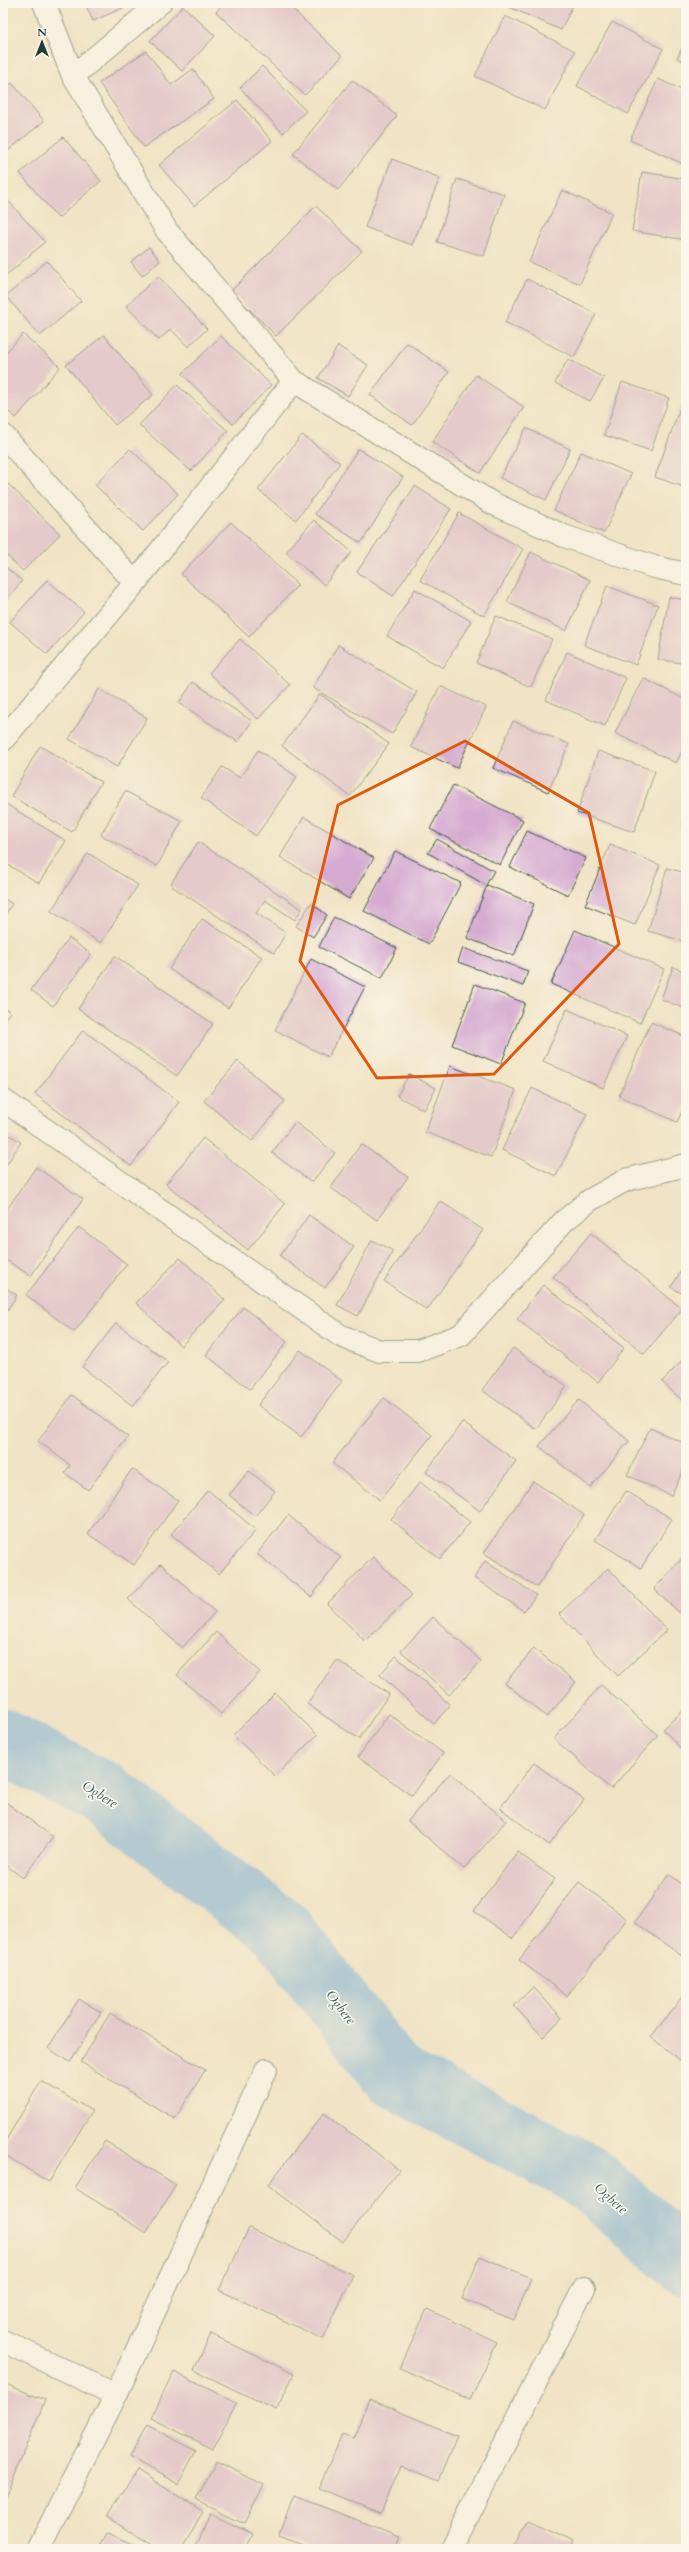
<svg xmlns="http://www.w3.org/2000/svg" width="689" height="2552" font-family="Cardo,serif">
<style>
.lines{fill:none;stroke-linecap:round;stroke-linejoin:round}
.river{stroke:#6babde;stroke-width:65}
.building{fill:#d5acd1}
.minor-casing{stroke:#3e564a;stroke-width:24}
.minor{stroke:#fff;stroke-width:22}
.marked{fill:none;stroke:#de580e;stroke-width:3;stroke-linejoin:round}
.labels{text-anchor:middle;stroke-width:3.5;stroke-linejoin:round;paint-order:stroke}
.water-label{font-size:14px;font-style:italic;fill:#365e67;stroke:#fbf7ec}
</style>
<rect width="100%" height="100%" fill="#fbf7ec"/>
<filter id="ink" filterUnits="userSpaceOnUse"><feTurbulence type="fractalNoise" baseFrequency=".025" numOctaves="2"/><feDisplacementMap in="SourceGraphic" scale="8" xChannelSelector="R" yChannelSelector="G"/><feConvolveMatrix kernelMatrix="1 2 1 2 8 2 1 2 1" color-interpolation-filters="sRGB"/></filter>
<filter id="wash" filterUnits="userSpaceOnUse"><feTurbulence type="fractalNoise" baseFrequency=".012" numOctaves="4" result="noise"/><feDisplacementMap in="SourceGraphic" scale="16" xChannelSelector="R" yChannelSelector="G"/><feGaussianBlur stdDeviation="0.9" result="paint"/><feColorMatrix in="noise" values="0 0 0 0 0 0 0 0 0 0 0 0 0 0 0 0 0 1.4 0 .05"/><feComposite in="paint" operator="in"/></filter>
<g filter="url(#wash)">
<rect width="100%" height="100%" fill="#f1e3c5"/>
<g class="lines">
<path class="river" d="M 3,1741 L 107,1796 L 280,1929 L 395,2076 L 583,2174 L 686,2263"/>
</g>
<g id="blocks">
<path class="building" d="M 85,3 L 134,3 L 93,21 Z
M 224,3 L 286,3 L 342,56 L 305,95 L 216,12 Z
M 500,3 L 574,3 L 561,30 Z
M 183,6 L 215,36 L 182,71 L 150,41 Z
M 505,16 L 575,51 L 545,110 L 475,76 Z
M 612,22 L 663,49 L 628,114 L 577,86 Z
M 686,40 L 686,63 L 677,58 Z
M 146,51 L 171,85 L 193,69 L 214,99 L 144,147 L 99,83 Z
M 262,66 L 306,111 L 283,133 L 240,88 Z
M 658,79 L 686,92 L 686,165 L 630,140 Z
M 352,80 L 397,116 L 338,190 L 293,154 Z
M 12,83 L 44,121 L 3,155 L 3,90 Z
M 237,100 L 272,141 L 194,206 L 159,165 Z
M 63,137 L 101,181 L 58,218 L 20,173 Z
M 392,159 L 440,178 L 412,245 L 365,227 Z
M 642,172 L 686,179 L 686,240 L 632,231 Z
M 457,179 L 504,194 L 484,256 L 437,242 Z
M 562,190 L 612,213 L 580,284 L 529,262 Z
M 3,195 L 45,242 L 3,278 Z
M 316,206 L 362,251 L 276,336 L 231,291 Z
M 149,247 L 160,261 L 142,276 L 131,262 Z
M 47,261 L 81,301 L 40,336 L 6,296 Z
M 158,276 L 207,329 L 188,347 L 171,329 L 159,340 L 126,306 Z
M 527,279 L 596,314 L 574,357 L 505,322 Z
M 23,334 L 60,367 L 16,418 L 3,407 L 3,356 Z
M 104,335 L 153,395 L 115,425 L 66,365 Z
M 221,336 L 271,385 L 233,424 L 182,374 Z
M 407,343 L 449,372 L 412,425 L 370,395 Z
M 338,346 L 368,365 L 348,396 L 318,378 Z
M 568,359 L 604,378 L 590,401 L 555,383 Z
M 476,375 L 524,407 L 480,473 L 432,442 Z
M 622,382 L 669,398 L 651,451 L 604,435 Z
M 177,385 L 228,431 L 191,471 L 139,425 Z
M 681,405 L 686,407 L 686,488 L 655,477 Z
M 526,428 L 570,449 L 546,500 L 500,478 Z
M 302,435 L 340,463 L 296,520 L 258,490 Z
M 130,449 L 178,494 L 143,531 L 95,485 Z
M 358,449 L 403,477 L 361,543 L 315,514 Z
M 581,452 L 631,474 L 604,533 L 554,510 Z
M 8,484 L 60,534 L 23,571 L 3,552 L 3,489 Z
M 415,486 L 451,509 L 393,596 L 357,572 Z
M 459,513 L 523,549 L 484,616 L 420,580 Z
M 314,520 L 352,552 L 324,585 L 286,552 Z
M 231,522 L 298,585 L 249,637 L 181,574 Z
M 531,552 L 590,580 L 566,631 L 507,602 Z
M 3,565 L 22,581 L 3,604 Z
M 47,580 L 84,612 L 47,654 L 10,622 Z
M 607,586 L 658,605 L 636,665 L 584,645 Z
M 415,589 L 471,621 L 443,668 L 387,636 Z
M 669,597 L 686,600 L 686,664 L 658,659 Z
M 496,616 L 552,639 L 531,687 L 476,663 Z
M 240,639 L 290,685 L 258,719 L 209,673 Z
M 338,645 L 417,692 L 392,734 L 313,688 Z
M 567,652 L 626,678 L 605,726 L 546,700 Z
M 643,678 L 686,700 L 686,743 L 676,763 L 615,733 Z
M 193,682 L 252,721 L 238,742 L 179,703 Z
M 440,686 L 486,707 L 457,768 L 411,747 Z
M 99,689 L 147,718 L 117,767 L 69,739 Z
M 320,694 L 389,744 L 350,796 L 282,746 Z
M 513,721 L 569,744 L 548,792 L 493,768 Z
M 40,746 L 101,782 L 72,832 L 11,796 Z
M 258,750 L 297,777 L 256,836 L 201,798 L 222,767 L 240,778 Z
M 598,751 L 655,771 L 634,832 L 577,813 Z
M 683,783 L 686,783 L 686,847 L 683,847 Z
M 453,785 L 523,820 L 500,865 L 430,829 Z
M 125,791 L 182,821 L 157,866 L 101,835 Z
M 6,804 L 66,841 L 39,883 L 3,862 L 3,809 Z
M 304,817 L 374,858 L 349,899 L 280,857 Z
M 527,831 L 586,858 L 568,895 L 510,867 Z
M 437,839 L 494,871 L 486,885 L 428,853 Z
M 198,842 L 302,909 L 295,920 L 265,900 L 256,913 L 286,933 L 274,953 L 170,885 Z
M 610,845 L 660,865 L 635,925 L 585,905 Z
M 395,851 L 461,883 L 429,944 L 364,911 Z
M 88,853 L 138,885 L 101,943 L 51,911 Z
M 667,868 L 686,873 L 686,942 L 648,931 Z
M 487,885 L 534,904 L 514,956 L 467,938 Z
M 3,898 L 12,904 L 3,918 Z
M 311,903 L 327,915 L 313,937 L 296,926 Z
M 334,917 L 397,948 L 382,978 L 319,947 Z
M 202,919 L 262,957 L 228,1008 L 169,969 Z
M 575,930 L 664,969 L 640,1023 L 551,984 Z
M 69,938 L 91,954 L 53,1006 L 31,990 Z
M 463,948 L 528,971 L 523,986 L 458,962 Z
M 115,956 L 213,1024 L 177,1076 L 78,1009 Z
M 311,959 L 365,987 L 328,1057 L 275,1030 Z
M 673,967 L 686,972 L 686,1009 L 661,999 Z
M 475,984 L 525,1003 L 501,1064 L 452,1045 Z
M 3,1007 L 10,1012 L 3,1021 Z
M 567,1009 L 627,1036 L 603,1088 L 543,1061 Z
M 651,1022 L 686,1037 L 686,1102 L 677,1122 L 619,1096 Z
M 83,1030 L 179,1102 L 131,1166 L 35,1094 Z
M 238,1061 L 285,1101 L 252,1141 L 204,1101 Z
M 450,1066 L 516,1090 L 491,1157 L 425,1132 Z
M 409,1074 L 436,1088 L 424,1110 L 397,1096 Z
M 532,1088 L 587,1114 L 556,1176 L 502,1150 Z
M 295,1122 L 335,1153 L 312,1182 L 272,1153 Z
M 3,1131 L 21,1142 L 3,1170 Z
M 203,1138 L 285,1204 L 248,1250 L 166,1184 Z
M 361,1144 L 408,1177 L 377,1220 L 331,1188 Z
M 36,1167 L 83,1199 L 31,1276 L 3,1258 L 3,1215 Z
M 440,1201 L 483,1230 L 427,1310 L 384,1281 Z
M 309,1215 L 354,1247 L 325,1288 L 280,1256 Z
M 79,1227 L 127,1264 L 74,1332 L 26,1295 Z
M 591,1233 L 682,1309 L 644,1354 L 553,1277 Z
M 372,1240 L 393,1251 L 358,1316 L 337,1305 Z
M 180,1258 L 225,1300 L 181,1346 L 136,1303 Z
M 686,1263 L 686,1296 L 671,1287 Z
M 543,1285 L 624,1348 L 598,1382 L 517,1319 Z
M 3,1286 L 17,1295 L 3,1317 Z
M 243,1307 L 287,1342 L 250,1389 L 206,1355 Z
M 116,1323 L 168,1362 L 133,1406 L 82,1367 Z
M 513,1348 L 567,1386 L 536,1429 L 482,1390 Z
M 300,1350 L 342,1381 L 301,1437 L 258,1405 Z
M 686,1356 L 686,1404 L 662,1382 Z
M 72,1395 L 128,1437 L 88,1490 L 65,1473 L 70,1465 L 38,1441 Z
M 384,1398 L 432,1435 L 380,1500 L 332,1463 Z
M 579,1400 L 629,1441 L 590,1488 L 539,1446 Z
M 462,1422 L 516,1461 L 480,1511 L 426,1472 Z
M 650,1428 L 686,1444 L 686,1464 L 671,1496 L 627,1475 Z
M 132,1469 L 178,1500 L 134,1565 L 88,1534 Z
M 249,1471 L 275,1491 L 255,1516 L 229,1495 Z
M 533,1481 L 584,1515 L 537,1587 L 484,1553 Z
M 420,1482 L 470,1522 L 440,1559 L 391,1519 Z
M 208,1490 L 256,1530 L 219,1574 L 171,1534 Z
M 626,1491 L 672,1519 L 641,1568 L 595,1540 Z
M 288,1515 L 341,1558 L 311,1597 L 257,1554 Z
M 686,1554 L 686,1619 L 654,1589 Z
M 373,1557 L 412,1595 L 365,1641 L 327,1604 Z
M 485,1561 L 536,1595 L 524,1611 L 474,1578 Z
M 161,1564 L 215,1612 L 182,1648 L 128,1599 Z
M 608,1568 L 667,1630 L 618,1676 L 559,1614 Z
M 433,1617 L 481,1661 L 449,1695 L 401,1651 Z
M 216,1632 L 260,1672 L 221,1714 L 177,1675 Z
M 534,1648 L 576,1682 L 547,1717 L 505,1683 Z
M 396,1656 L 450,1705 L 434,1724 L 380,1675 Z
M 337,1660 L 389,1694 L 359,1739 L 307,1704 Z
M 601,1685 L 658,1735 L 611,1789 L 554,1739 Z
M 275,1693 L 317,1735 L 275,1776 L 233,1735 Z
M 686,1708 L 686,1754 L 663,1729 Z
M 389,1714 L 443,1753 L 412,1796 L 358,1757 Z
M 534,1763 L 584,1800 L 549,1845 L 500,1808 Z
M 450,1773 L 506,1821 L 464,1869 L 408,1821 Z
M 3,1800 L 53,1837 L 23,1878 L 3,1863 Z
M 517,1852 L 555,1879 L 513,1938 L 474,1911 Z
M 669,1874 L 686,1887 L 686,1959 L 635,1922 Z
M 579,1882 L 627,1919 L 567,1996 L 519,1960 Z
M 533,1987 L 562,2018 L 543,2037 L 514,2006 Z
M 686,1992 L 686,2065 L 651,2037 Z
M 79,1999 L 101,2012 L 70,2062 L 48,2048 Z
M 110,2013 L 205,2070 L 175,2119 L 81,2062 Z
M 41,2081 L 92,2111 L 49,2182 L 3,2154 L 3,2145 Z
M 324,2113 L 399,2170 L 343,2242 L 268,2185 Z
M 105,2141 L 176,2185 L 146,2233 L 75,2188 Z
M 249,2228 L 353,2275 L 323,2339 L 219,2290 Z
M 480,2256 L 531,2278 L 514,2320 L 462,2299 Z
M 427,2309 L 497,2342 L 470,2400 L 400,2368 Z
M 211,2334 L 294,2374 L 276,2410 L 194,2370 Z
M 174,2372 L 237,2403 L 213,2449 L 151,2418 Z
M 3,2383 L 45,2400 L 3,2502 Z
M 369,2399 L 457,2436 L 438,2481 L 400,2465 L 380,2514 L 319,2488 L 342,2435 L 353,2439 Z
M 147,2425 L 196,2451 L 178,2484 L 129,2457 Z
M 216,2461 L 264,2485 L 244,2524 L 196,2500 Z
M 137,2470 L 203,2512 L 180,2549 L 159,2549 L 107,2517 Z
M 294,2496 L 400,2536 L 395,2549 L 313,2549 L 278,2536 Z
M 210,2514 L 253,2534 L 245,2549 L 194,2549 Z
M 527,2521 L 573,2542 L 570,2549 L 513,2549 Z
M 108,2533 L 143,2549 L 100,2549 Z"/>
</g>
</g>
<g filter="url(#ink)">
<use href="#blocks" fill-opacity="0" stroke="#3e564a" stroke-width="1"/>
<g class="lines">
<defs>
<path id="minor" d="M 44,3 L 73,76 L 167,231 L 294,381 L 492,503 L 564,536 L 654,567 L 686,574
M 73,76 L 160,3
M 3,435 L 135,583
M 3,740 L 135,583 L 294,381
M 3,1100 L 341,1336 L 380,1351 L 418,1351 L 461,1335 L 564,1221 L 590,1200 L 626,1180 L 686,1165
M 3,2341 L 116,2395
M 38,2549 L 116,2395 L 266,2070
M 451,2549 L 584,2288"/>
</defs>
<use href="#minor" class="minor-casing"/>
<use href="#minor" class="minor"/>
</g>
</g>
<path d="M0 0H689V2552H0ZM 465,741 L 589,813 L 619,944 L 494,1074 L 377,1078 L 300,961 L 338,805 Z" fill="#f1e3c5" fill-opacity=".55" fill-rule="evenodd"/>
<path class="marked" d="M 465,741 L 589,813 L 619,944 L 494,1074 L 377,1078 L 300,961 L 338,805 Z"/>
<g class="labels">
<g class="water-label">
<text transform="translate(100 1794) rotate(31)" y="5">Ogbere</text>
<text transform="translate(341 2007) rotate(52)" y="5">Ogbere</text>
<text transform="translate(611 2198) rotate(41)" y="5">Ogbere</text>
</g>
</g>
<rect width="689" height="2552" fill="none" stroke="#fbf7ec" stroke-width="16"/>
<g transform="translate(42 42)" stroke="#fbf7ec" stroke-width="3" paint-order="stroke">
<path d="M0-3L7 15L0 10L-7 15Z" fill="#1f3d34"/>
<text y="-6" font-size="11" font-weight="bold" text-anchor="middle" fill="#1f3d34">N</text>
</g>
</svg>
